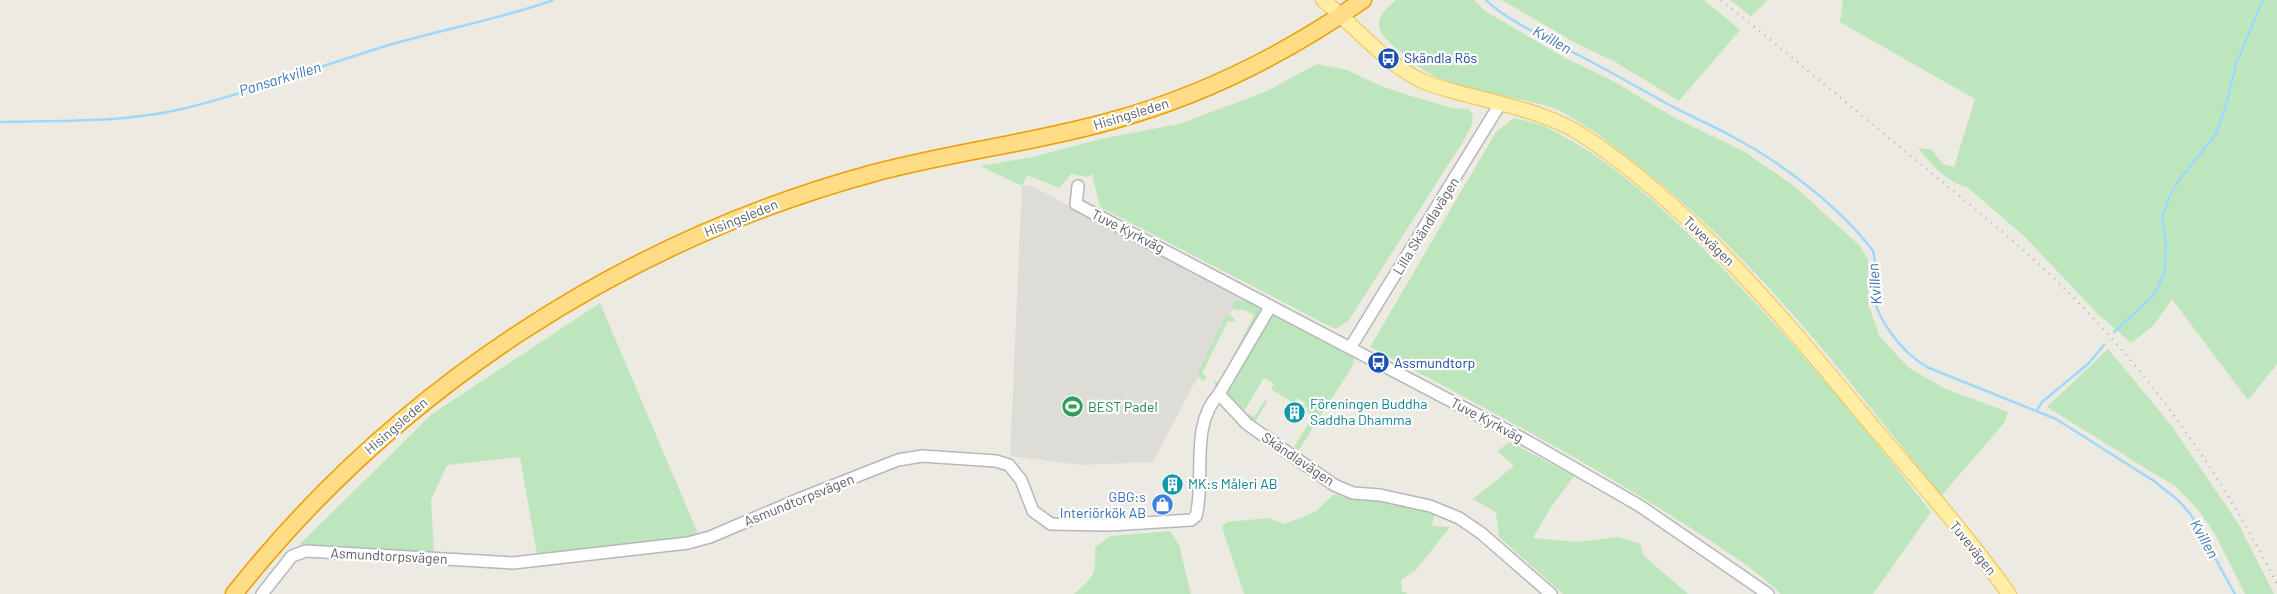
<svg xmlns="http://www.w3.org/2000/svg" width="2277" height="594" font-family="Barlow,sans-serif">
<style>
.industrial{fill:#dedcd6}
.green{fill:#bde6bc}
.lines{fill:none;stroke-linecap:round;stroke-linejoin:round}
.stream{stroke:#9fd8ff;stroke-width:2.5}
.minor-casing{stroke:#b4b7bc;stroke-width:14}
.major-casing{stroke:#f4c252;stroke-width:16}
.highway-casing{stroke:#ee9d00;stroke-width:19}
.minor{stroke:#fff;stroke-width:11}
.major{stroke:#ffeea4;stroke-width:14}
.highway{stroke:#ffdd86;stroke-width:16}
.rail{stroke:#b2b3b3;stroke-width:2.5;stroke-dasharray:1 6;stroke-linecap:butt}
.labels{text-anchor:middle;stroke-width:4.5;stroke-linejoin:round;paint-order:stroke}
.transit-label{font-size:14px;fill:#164399;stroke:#fff;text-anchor:start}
.street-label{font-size:14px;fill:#5a5e62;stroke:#fff}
.culture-label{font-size:14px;fill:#0d838f;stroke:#fff;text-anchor:start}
.leisure-label{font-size:14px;fill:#27864d;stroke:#fff;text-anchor:start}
.shop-label{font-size:14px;fill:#366cbe;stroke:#fff;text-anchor:end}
.water-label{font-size:15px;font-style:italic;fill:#3a78b3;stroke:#fff}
</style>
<rect width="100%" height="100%" fill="#edeae1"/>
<path class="industrial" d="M 1030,185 L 1240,296 L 1153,462 L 1081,465 L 1010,456 L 1022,186 Z"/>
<path class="green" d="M 1396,0 L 1474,0 L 1485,11 L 1563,57 L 1613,81 L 1673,117 L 1743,151 L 1793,185 L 1860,246 L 1868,260 L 1868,304 L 1880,337 L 1909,368 L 1946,389 L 2008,412 L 2005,422 L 1941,496 C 1849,381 1758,259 1641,168 C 1623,154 1604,137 1584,125 C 1573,119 1562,110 1550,107 C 1508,94 1459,93 1422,69 C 1413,63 1405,55 1397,49 C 1373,30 1373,19 1396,0 Z
M 1502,0 L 1704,0 L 1740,30 L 1679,101 L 1617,63 L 1574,42 Z
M 1730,0 L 1768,0 L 1751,16 Z
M 1843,0 L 2277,0 L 2277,364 L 2248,400 L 2172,299 L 2153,326 L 2131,343 L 2097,313 L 2024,236 L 1967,187 C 1946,182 1931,164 1918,148 L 1932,150 L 1943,164 L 1954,167 L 1975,99 L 1840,22 Z
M 1317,64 L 1347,70 L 1381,86 L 1411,96 L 1452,108 L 1469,109 L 1473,116 L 1471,127 L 1462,143 L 1349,320 L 1335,329 L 1100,207 L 1092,174 L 1087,177 L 1071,174 L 1059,188 L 1027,175 L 1022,186 L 980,166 L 1033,157 L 1100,139 L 1179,124 L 1265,92 Z
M 1514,118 C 1526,121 1540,123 1550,129 C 1618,163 1675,219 1728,274 C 1800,349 1867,430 1931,512 L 1873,594 L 1781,594 C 1749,563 1704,537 1667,513 C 1571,452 1470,400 1370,347 L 1496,132 Z
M 1240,299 L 1253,303 L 1263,311 L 1218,388 L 1216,387 L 1214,381 L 1220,383 L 1254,315 L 1242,309 L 1239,311 L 1233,308 L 1233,302 Z
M 600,303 L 699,536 L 537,555 L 520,457 L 447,465 L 431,500 L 434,553 L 332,549 L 299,545 L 432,414 Z
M 1275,314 L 1349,354 L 1354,359 L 1352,367 L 1298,451 L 1294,447 L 1313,416 L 1306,411 L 1308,408 L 1304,406 L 1305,403 L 1297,398 L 1294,403 L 1271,389 L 1274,384 L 1264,378 L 1244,411 L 1254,417 L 1265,400 L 1267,402 L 1254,423 L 1227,399 L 1229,387 L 1270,316 Z
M 1228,315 L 1234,318 L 1235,322 L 1228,321 L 1202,373 L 1207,377 L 1203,381 L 1197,375 L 1225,317 Z
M 2108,349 L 2171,425 L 2239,525 L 2274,594 L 2245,594 L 2214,532 L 2196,507 L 2176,487 L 2047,407 Z
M 1510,442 L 1574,476 L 1550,509 L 1533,538 L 1578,542 L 1619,537 L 1640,544 L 1644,556 L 1688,594 L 1563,594 L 1499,537 L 1496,512 L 1473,499 L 1514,466 L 1497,451 Z
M 1334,494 L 1360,500 L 1377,500 L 1435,511 L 1432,526 L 1450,527 L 1416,570 L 1401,580 L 1402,591 L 1408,594 L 1244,594 L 1222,527 L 1227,522 L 1269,518 L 1285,524 L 1315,512 Z
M 1170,531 L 1179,545 L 1191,594 L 1074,594 C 1095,575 1096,576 1095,547 L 1111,536 Z"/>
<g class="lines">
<path class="stream" d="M 1486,0 C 1506,21 1557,43 1584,58 C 1611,72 1637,87 1664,102 C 1687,115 1712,125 1735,138 C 1782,163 1841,208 1873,251 C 1877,261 1873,278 1873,289 C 1874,318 1904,355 1929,368 L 2056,419 L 2154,481 L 2179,501 L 2191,515 L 2235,594
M 0,122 C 60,120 122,123 182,109 C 254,92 324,64 396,43 C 448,28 501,19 553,0
M 2114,332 L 2154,295 L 2165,272 L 2166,244 L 2162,218 L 2170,196 L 2177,183 L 2216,134 L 2227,102 L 2236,64 L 2263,0
M 2037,410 L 2042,402 L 2088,364 L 2104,345"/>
<defs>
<path id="minor" d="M 1078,186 L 1076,204 L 1527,441 L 1640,506 L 1768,594
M 1270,307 L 1219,394 L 1247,424 L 1334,485 L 1353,493 L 1380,495 L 1430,506 L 1459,518 L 1481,533 L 1551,594
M 1350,348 L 1500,104
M 262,594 L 292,556 L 306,551 L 513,563 L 688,543 L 710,537 L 804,497 L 898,460 L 922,456 L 996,461 L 1009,465 L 1021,480 L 1033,511 L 1051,524 L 1110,525 L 1191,520 L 1196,516 C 1206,478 1189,426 1219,394"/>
<path id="major" d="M 1323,0 C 1354,25 1381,59 1416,78 C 1429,85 1445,89 1460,93 C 1504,105 1552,113 1590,140 C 1702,217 1788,324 1874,428 C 1920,482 1968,536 2009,594"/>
<path id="highway" d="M 234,594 C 396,389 623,241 874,173 C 952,152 1033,143 1111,121 C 1202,96 1286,54 1363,0"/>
</defs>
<use href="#minor" class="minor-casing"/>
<use href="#major" class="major-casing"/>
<use href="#highway" class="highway-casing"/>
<use href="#minor" class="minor"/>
<use href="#major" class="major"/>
<use href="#highway" class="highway"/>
<path class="rail" d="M 1721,0 C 1784,50 1845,102 1907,153 C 1963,199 2020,244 2071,295 C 2154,378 2224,479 2277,584"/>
</g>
<defs>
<symbol id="bus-disc" viewBox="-11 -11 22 22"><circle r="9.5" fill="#1a4fb4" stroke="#fff"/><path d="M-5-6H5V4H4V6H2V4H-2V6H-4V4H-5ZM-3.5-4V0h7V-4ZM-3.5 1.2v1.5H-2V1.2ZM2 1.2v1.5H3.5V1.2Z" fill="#fff"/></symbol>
<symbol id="stadium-disc" viewBox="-11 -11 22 22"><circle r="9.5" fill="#2e9e5b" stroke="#fff"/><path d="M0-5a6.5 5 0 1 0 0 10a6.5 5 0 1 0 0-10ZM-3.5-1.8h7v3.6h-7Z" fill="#fff"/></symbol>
<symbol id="building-disc" viewBox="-11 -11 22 22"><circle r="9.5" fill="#0f9aa8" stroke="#fff"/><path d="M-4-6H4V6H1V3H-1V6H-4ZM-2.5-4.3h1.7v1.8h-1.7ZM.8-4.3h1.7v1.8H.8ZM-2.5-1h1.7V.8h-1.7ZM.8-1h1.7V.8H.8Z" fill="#fff"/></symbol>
<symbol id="shop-disc" viewBox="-11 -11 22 22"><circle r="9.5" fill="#3f7fe0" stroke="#fff"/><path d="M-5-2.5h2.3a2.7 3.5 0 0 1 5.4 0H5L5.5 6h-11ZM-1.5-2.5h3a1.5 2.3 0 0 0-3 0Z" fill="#fff"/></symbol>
</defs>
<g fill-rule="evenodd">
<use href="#bus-disc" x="1376" y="46" width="25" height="25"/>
<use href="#bus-disc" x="1366" y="350" width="25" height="25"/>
<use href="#stadium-disc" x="1060" y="394" width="25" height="25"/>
<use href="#building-disc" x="1282" y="400" width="25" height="25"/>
<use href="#building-disc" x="1160" y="472" width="25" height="25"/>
<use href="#shop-disc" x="1150" y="492" width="25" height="25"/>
</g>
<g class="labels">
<g class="transit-label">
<text x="1404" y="63">Skändla Rös</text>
<text x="1394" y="368">Assmundtorp</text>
</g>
<g class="street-label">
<text transform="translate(1131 114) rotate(-17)" y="5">Hisingsleden</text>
<text transform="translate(741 218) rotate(-22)" y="5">Hisingsleden</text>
<text transform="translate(1426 226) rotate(-58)" y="5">Lilla Skändlavägen</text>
<text transform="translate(1128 231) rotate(27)" y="5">Tuve Kyrkväg</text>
<text transform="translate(1709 241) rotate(44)" y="5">Tuvevägen</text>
<text transform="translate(1487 420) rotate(28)" y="5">Tuve Kyrkväg</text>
<text transform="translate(396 426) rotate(-41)" y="5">Hisingsleden</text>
<text transform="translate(1298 459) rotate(34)" y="5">Skändlavägen</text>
<text transform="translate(799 500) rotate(-22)" y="5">Asmundtorpsvägen</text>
<text transform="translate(1973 548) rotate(51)" y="5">Tuvevägen</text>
<text transform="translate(389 556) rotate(3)" y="5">Asmundtorpsvägen</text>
</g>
<g class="culture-label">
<text x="1310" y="409">Föreningen Buddha<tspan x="1310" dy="16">Saddha Dhamma</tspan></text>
<text x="1188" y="489">MK:s Måleri AB</text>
</g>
<g class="leisure-label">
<text x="1088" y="412">BEST Padel</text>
</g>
<g class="shop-label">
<text x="1146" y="502">GBG:s<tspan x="1146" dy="16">Interiörkök AB</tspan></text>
</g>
<g class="water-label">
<text transform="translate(1552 40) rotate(29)" y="5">Kvillen</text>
<text transform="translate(280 79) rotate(-17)" y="5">Pansarkvillen</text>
<text transform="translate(1875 284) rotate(-95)" y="5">Kvillen</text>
<text transform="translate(2204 539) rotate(61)" y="5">Kvillen</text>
</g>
</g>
</svg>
